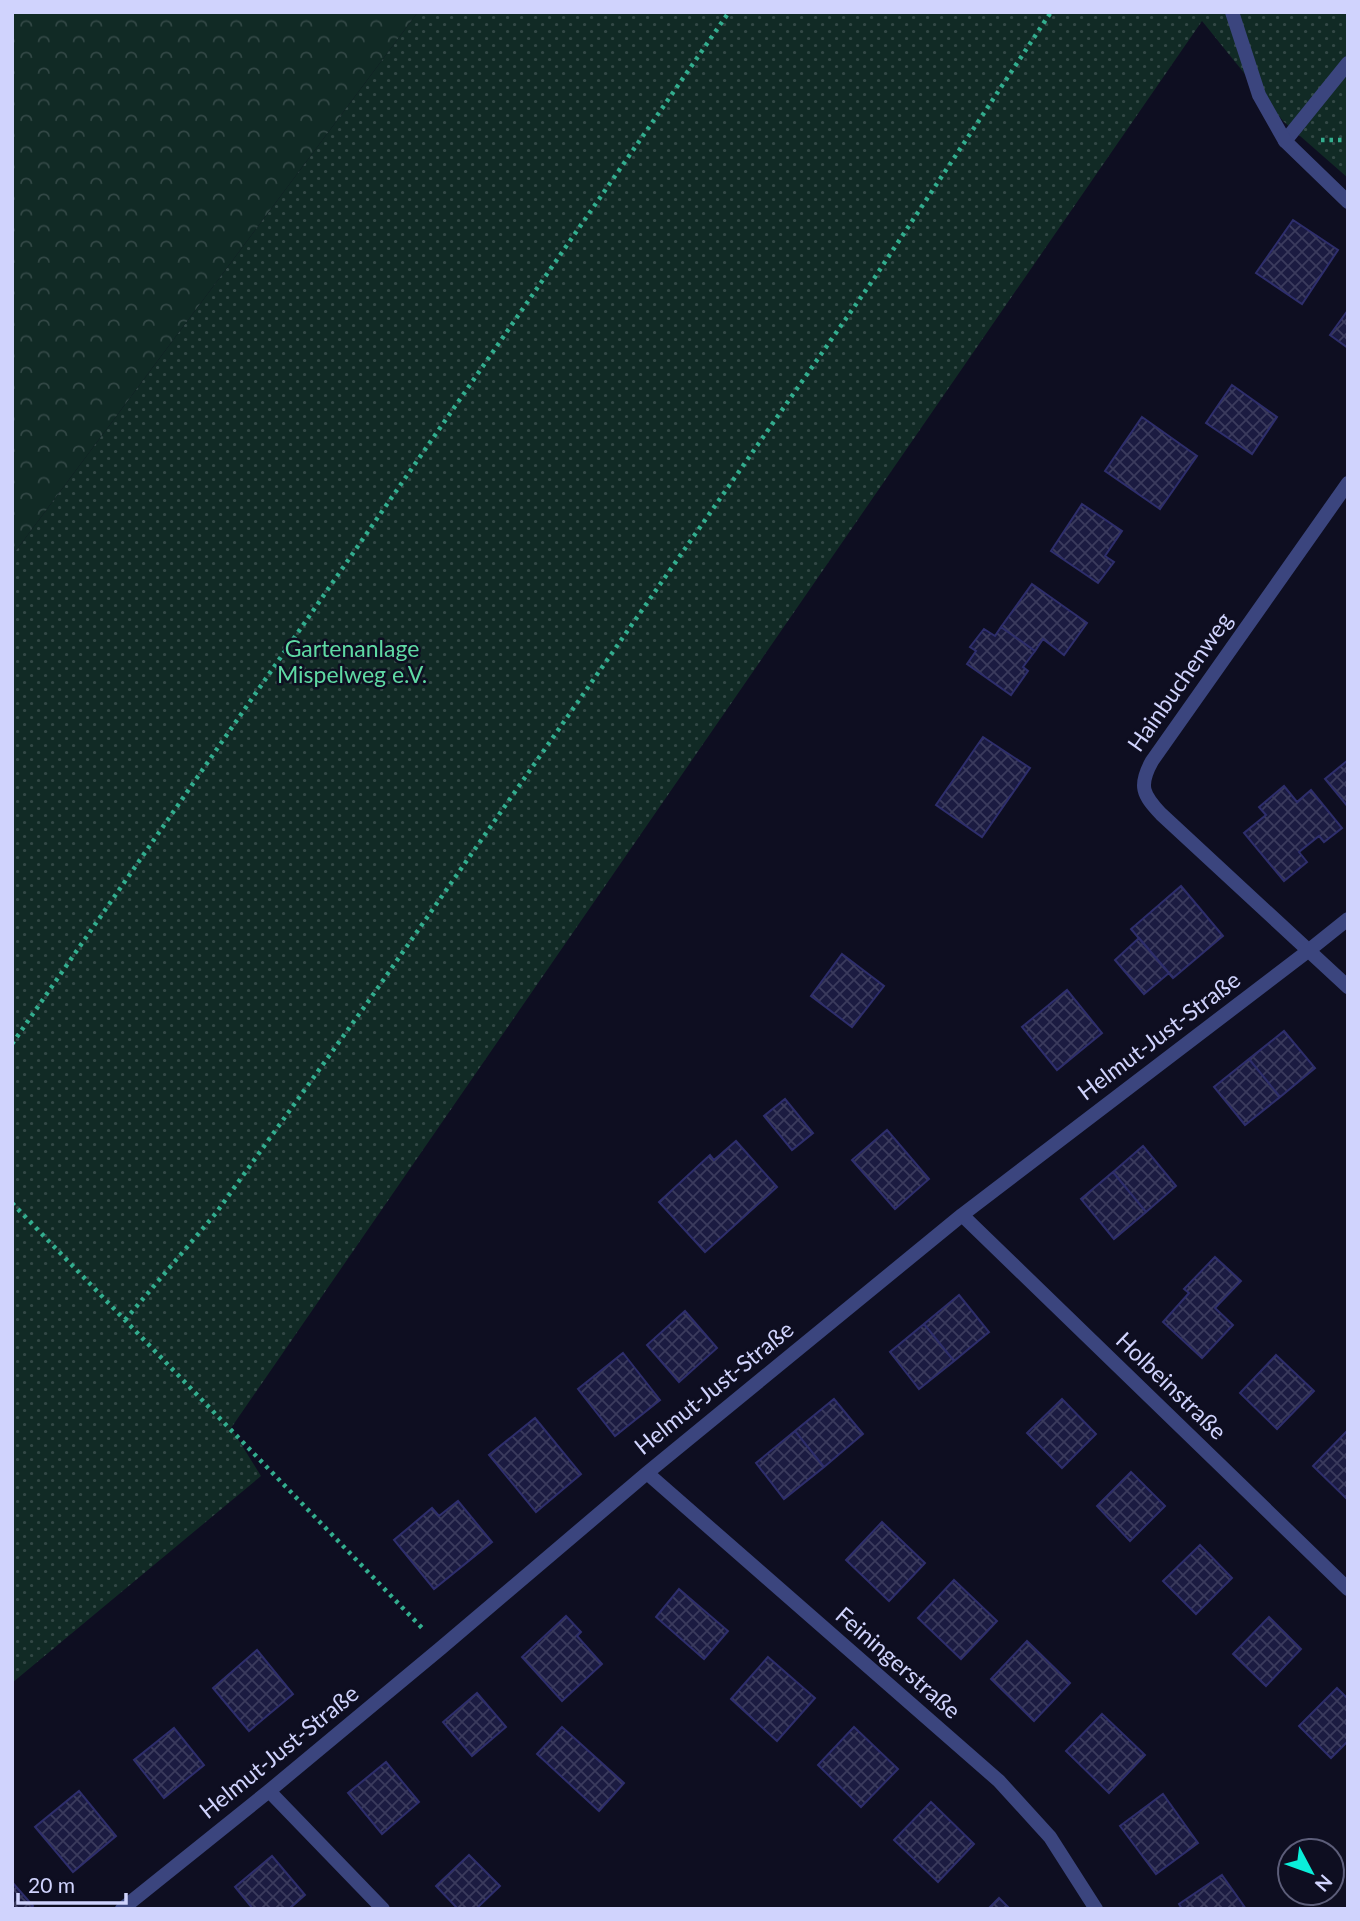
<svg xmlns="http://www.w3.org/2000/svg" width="1360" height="1921" font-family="Lato,sans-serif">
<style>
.forest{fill:url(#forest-crowns)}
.garden{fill:url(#garden-dots)}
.building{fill:url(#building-cross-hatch);stroke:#2e2e6c;stroke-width:2}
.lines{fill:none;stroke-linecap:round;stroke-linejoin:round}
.path{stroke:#33ae8f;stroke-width:4.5;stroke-dasharray:3.5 5;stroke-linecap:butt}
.service{stroke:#3b457e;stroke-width:14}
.minor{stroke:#3b457e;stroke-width:14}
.labels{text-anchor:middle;stroke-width:5;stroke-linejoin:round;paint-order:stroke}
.park-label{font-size:23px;fill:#5fdaa4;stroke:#0e0e21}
.street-label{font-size:23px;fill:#d0d3fd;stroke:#0e0e21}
</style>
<defs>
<pattern id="forest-crowns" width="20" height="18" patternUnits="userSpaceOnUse" patternTransform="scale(1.75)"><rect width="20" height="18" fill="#112a25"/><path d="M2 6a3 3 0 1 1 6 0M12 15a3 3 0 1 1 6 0" fill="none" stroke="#334846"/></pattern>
<pattern id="garden-dots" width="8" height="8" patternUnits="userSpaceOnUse" patternTransform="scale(1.75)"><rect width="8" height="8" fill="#112a25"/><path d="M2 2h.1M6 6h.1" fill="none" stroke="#334846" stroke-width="1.8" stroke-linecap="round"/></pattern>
<pattern id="building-cross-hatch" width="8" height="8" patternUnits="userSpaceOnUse" patternTransform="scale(1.75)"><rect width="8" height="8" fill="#1b1b41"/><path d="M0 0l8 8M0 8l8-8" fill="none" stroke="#3b3b5d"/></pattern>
</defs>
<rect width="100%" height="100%" fill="#0e0e21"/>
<path class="forest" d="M 12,12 L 418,12 L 12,556 Z"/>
<path class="garden" d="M 418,12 L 1348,12 L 1348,178 L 1283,121 L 1202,21 L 231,1428 L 261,1476 L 12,1683 L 12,556 Z"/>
<path class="building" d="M 1293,220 L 1338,250 L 1302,304 L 1256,273 Z
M 1348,310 L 1348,348 L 1330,335 Z
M 1232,385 L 1277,417 L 1252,454 L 1206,423 Z
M 1142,417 L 1197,456 L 1160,509 L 1105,471 Z
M 1082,504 L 1122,531 L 1105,556 L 1114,562 L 1098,583 L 1051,551 Z
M 1032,584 L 1087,623 L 1064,655 L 1043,639 L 1035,651 L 1001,627 Z
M 1001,627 L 1035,651 L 1023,667 L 1028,671 L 1011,695 L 967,664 L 976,651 L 970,647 L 984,629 L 995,636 Z
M 983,737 L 1030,768 L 982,837 L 936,805 Z
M 1348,760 L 1348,807 L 1325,779 Z
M 1284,786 L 1297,802 L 1311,790 L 1342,828 L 1324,842 L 1319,836 L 1299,852 L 1307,862 L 1284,881 L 1244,833 L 1266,815 L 1259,807 Z
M 1181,886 L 1223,936 L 1173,978 L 1131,929 Z
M 1139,938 L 1169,973 L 1144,994 L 1115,960 Z
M 842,954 L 884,986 L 852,1027 L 811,996 Z
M 1067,990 L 1102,1033 L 1057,1070 L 1022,1027 Z
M 1284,1031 L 1315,1068 L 1280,1097 L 1249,1059 Z
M 1249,1059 L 1280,1097 L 1245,1125 L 1214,1087 Z
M 785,1099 L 813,1133 L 792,1150 L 764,1116 Z
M 887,1130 L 929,1179 L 895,1209 L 852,1160 Z
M 736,1141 L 777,1187 L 705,1252 L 659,1202 L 710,1155 L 714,1160 Z
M 1143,1146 L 1176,1186 L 1146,1212 L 1113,1172 Z
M 1113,1172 L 1146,1212 L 1114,1239 L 1081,1199 Z
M 1215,1257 L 1241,1281 L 1215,1308 L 1233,1325 L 1202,1358 L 1163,1322 L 1189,1293 L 1184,1289 Z
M 959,1295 L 989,1332 L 954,1361 L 924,1324 Z
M 685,1311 L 717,1348 L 679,1382 L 647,1345 Z
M 924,1324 L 954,1361 L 919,1389 L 890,1352 Z
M 623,1353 L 660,1400 L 615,1436 L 578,1389 Z
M 1276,1355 L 1314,1391 L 1277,1429 L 1240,1393 Z
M 834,1399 L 863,1434 L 824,1467 L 795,1431 Z
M 1062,1399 L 1096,1434 L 1062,1468 L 1027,1433 Z
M 535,1418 L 581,1474 L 536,1512 L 489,1455 Z
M 1348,1430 L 1348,1496 L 1346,1498 L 1313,1466 Z
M 795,1431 L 824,1467 L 784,1499 L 756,1463 Z
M 1131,1472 L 1165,1506 L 1130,1541 L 1097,1506 Z
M 458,1501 L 492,1542 L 434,1589 L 394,1540 L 432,1508 L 439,1516 Z
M 882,1522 L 925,1563 L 889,1601 L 846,1560 Z
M 1200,1545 L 1232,1578 L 1196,1614 L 1163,1581 Z
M 954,1580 L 997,1621 L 961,1659 L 918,1618 Z
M 679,1589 L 728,1631 L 704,1659 L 656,1617 Z
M 566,1616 L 581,1632 L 577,1636 L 602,1664 L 562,1701 L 522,1657 Z
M 1269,1617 L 1301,1649 L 1266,1686 L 1233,1654 Z
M 1027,1641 L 1070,1683 L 1034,1721 L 991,1679 Z
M 257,1650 L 293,1694 L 249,1731 L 213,1688 Z
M 768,1657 L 815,1698 L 777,1741 L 731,1699 Z
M 1337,1688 L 1348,1699 L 1348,1741 L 1331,1758 L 1299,1726 Z
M 477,1693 L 506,1727 L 472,1756 L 443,1722 Z
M 1102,1714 L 1145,1755 L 1109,1793 L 1066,1751 Z
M 562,1727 L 624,1783 L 599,1811 L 537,1754 Z
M 854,1727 L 898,1769 L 861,1807 L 818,1765 Z
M 174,1728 L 204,1765 L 164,1798 L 134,1760 Z
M 386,1762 L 419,1802 L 382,1834 L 348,1793 Z
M 79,1791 L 116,1836 L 73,1872 L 35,1827 Z
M 1163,1794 L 1198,1843 L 1156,1874 L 1120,1826 Z
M 931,1802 L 974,1844 L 938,1882 L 894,1840 Z
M 469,1855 L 500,1886 L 476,1909 L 458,1909 L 436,1886 Z
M 272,1856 L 305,1895 L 289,1909 L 253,1909 L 235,1887 Z
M 1222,1875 L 1246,1909 L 1182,1909 L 1179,1904 Z
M 12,1882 L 33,1906 L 30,1909 L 12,1909 Z
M 999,1898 L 1010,1909 L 988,1909 Z"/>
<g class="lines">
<path class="path" d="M 1321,140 L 1348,140
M 12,1044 L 729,12
M 12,1203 L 425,1631
M 125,1320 L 216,1213 L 370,999 L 873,280 L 1051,12"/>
<path class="service" d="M 1285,141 L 1348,63"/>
<path class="minor" d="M 1232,12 L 1259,95 L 1285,141 L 1348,202
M 1348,483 L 1152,761 C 1138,786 1143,795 1161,814 L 1348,987
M 962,1215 L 1348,1589
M 647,1473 L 999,1781 L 1050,1837 L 1096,1909
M 269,1791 L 383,1909
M 122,1909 L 269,1791 L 441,1648 L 647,1473 L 962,1215 L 1308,951 L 1348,919"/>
</g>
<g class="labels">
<g class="park-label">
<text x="352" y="657">Gartenanlage<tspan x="352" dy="26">Mispelweg e.V.</tspan></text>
</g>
<g class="street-label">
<text transform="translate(1180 682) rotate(-55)" y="8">Hainbuchenweg</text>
<text transform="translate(1159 1036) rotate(-37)" y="8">Helmut-Just-Straße</text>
<text transform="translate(1171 1386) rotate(44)" y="8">Holbeinstraße</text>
<text transform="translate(714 1388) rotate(-39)" y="8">Helmut-Just-Straße</text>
<text transform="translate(898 1663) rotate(41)" y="8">Feiningerstraße</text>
<text transform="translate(279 1752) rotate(-39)" y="8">Helmut-Just-Straße</text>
</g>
</g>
<rect width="1360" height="1921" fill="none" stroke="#d0d3fd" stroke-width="28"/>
<g transform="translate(1311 1872) rotate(131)"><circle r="33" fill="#0e0e21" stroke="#5c5d79" stroke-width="2"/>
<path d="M0-5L12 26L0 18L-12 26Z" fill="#0aefda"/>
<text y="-10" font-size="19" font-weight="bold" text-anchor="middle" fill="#d0d3fd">N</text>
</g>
<path d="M18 1893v10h108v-10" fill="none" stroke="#d0d3fd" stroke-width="3.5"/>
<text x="28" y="1893" font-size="21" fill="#d0d3fd" stroke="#0e0e21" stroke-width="5" paint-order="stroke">20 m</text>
</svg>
